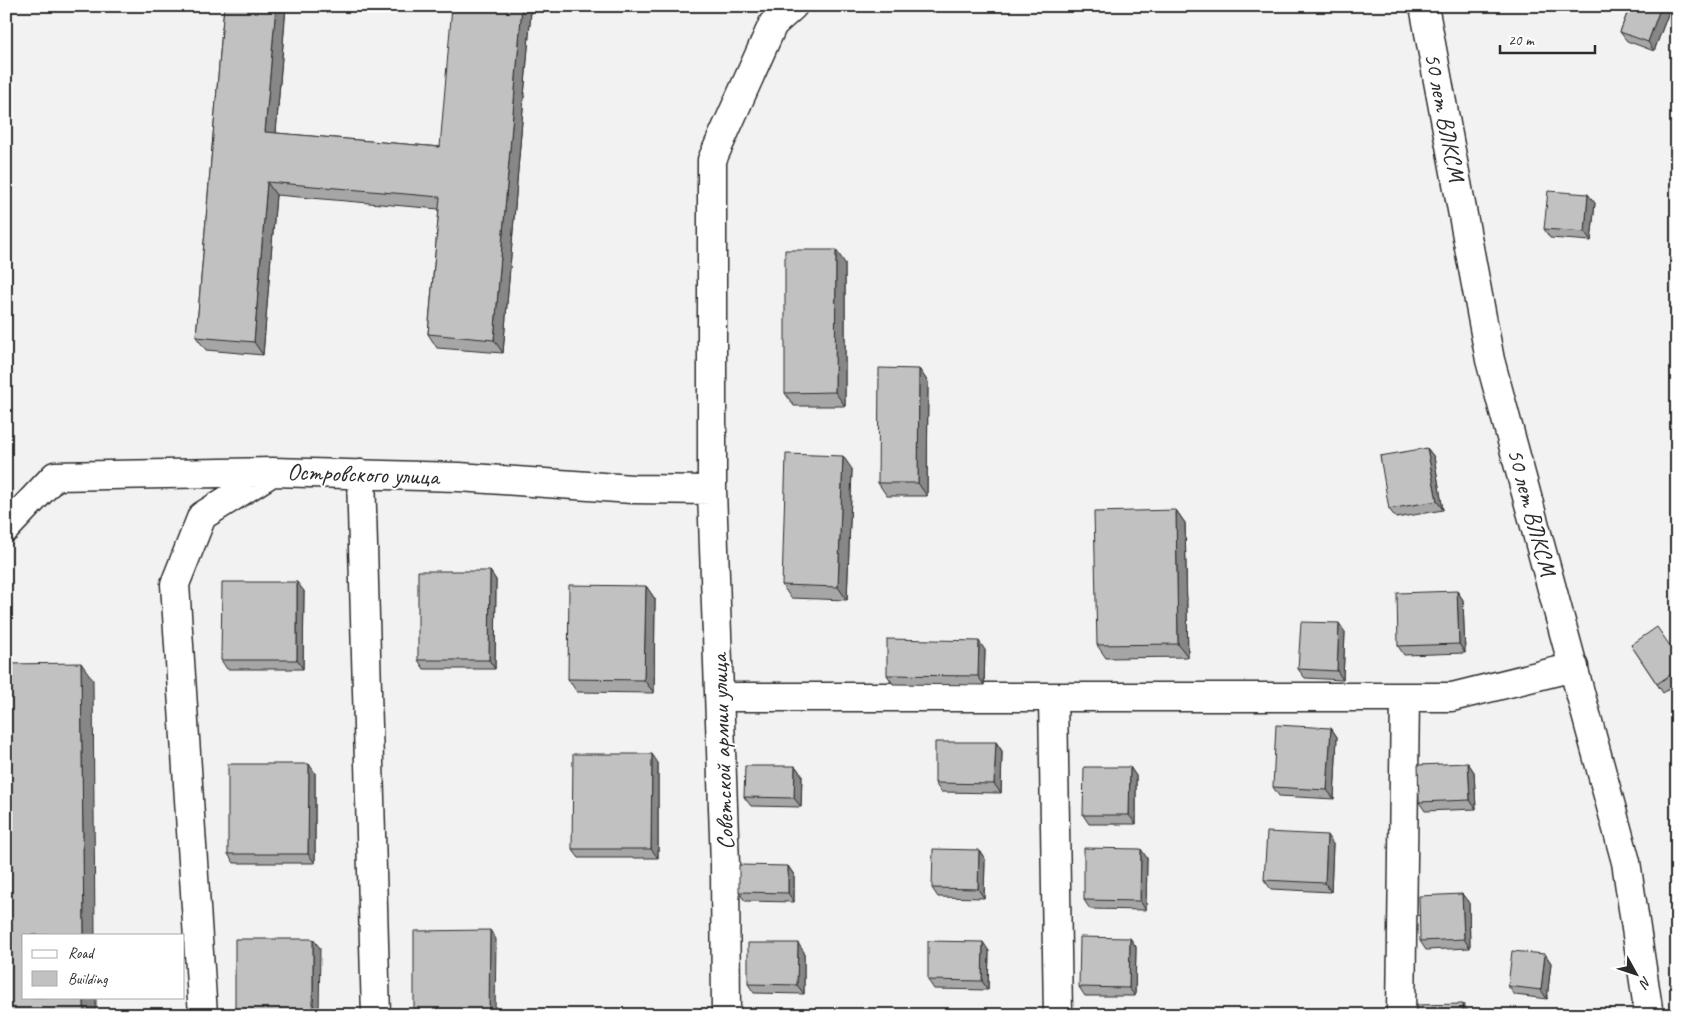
<svg xmlns="http://www.w3.org/2000/svg" width="1683" height="1021" font-family="Caveat,sans-serif">
<style>
.lines{fill:none;stroke-linecap:round;stroke-linejoin:round}
.minor-casing{stroke:#2b2b2b;stroke-width:31}
.minor{stroke:#fff;stroke-width:28}
.wall{fill:#a6a6a6;stroke:#2b2b2b}
.shaded-wall{fill:#878787;stroke:#2b2b2b}
.building{fill:#c1c1c1;stroke:#2b2b2b}
.labels{text-anchor:middle;stroke-width:4;stroke-linejoin:round;paint-order:stroke}
.street-label{font-size:24px;fill:#2b2b2b;stroke:#fff}
</style>
<rect width="100%" height="100%" fill="#f2f2f2"/>
<filter id="ink" filterUnits="userSpaceOnUse"><feTurbulence type="fractalNoise" baseFrequency=".02" numOctaves="2"/><feDisplacementMap in="SourceGraphic" scale="10" xChannelSelector="R" yChannelSelector="G"/><feConvolveMatrix kernelMatrix="1 2 1 2 8 2 1 2 1" color-interpolation-filters="sRGB"/></filter>
<g filter="url(#ink)">
<g class="lines">
<defs>
<path id="minor" d="M 1424,6 L 1490,360 L 1626,862 L 1649,1015
M 361,474 L 376,1015
M 6,528 L 55,476 L 272,472
M 720,697 L 1452,697 L 1574,667
M 1053,697 L 1058,1015
M 203,1015 L 175,584 L 202,516 L 272,472 L 459,477 L 632,489 L 712,490
M 726,1015 L 725,865 L 712,490 L 712,160 L 773,24 L 793,6
M 1401,1015 L 1405,697"/>
</defs>
<use href="#minor" class="minor-casing"/>
<use href="#minor" class="minor"/>
</g>
<path class="wall" d="M 224,6 L 286,6 L 276,133 L 440,147 L 531,11 L 503,353 L 437,348 L 428,334 L 439,209 L 276,195 L 263,355 L 206,350 L 196,337 Z
M 1630,6 L 1668,6 L 1670,9 L 1654,51 L 1627,41 L 1620,32 Z
M 1595,203 L 1591,241 L 1550,238 L 1544,229 Z
M 845,263 L 845,406 L 794,406 L 785,393 Z
M 919,369 L 928,382 L 927,496 L 887,496 L 878,483 Z
M 1427,448 L 1434,457 L 1443,510 L 1396,518 L 1389,509 Z
M 852,469 L 847,600 L 791,598 L 782,585 Z
M 1176,510 L 1185,523 L 1188,657 L 1106,658 L 1097,645 Z
M 490,571 L 496,580 L 495,669 L 424,669 L 418,660 Z
M 646,586 L 655,599 L 654,693 L 577,692 L 568,679 Z
M 304,591 L 303,669 L 227,669 L 221,660 Z
M 1457,591 L 1463,600 L 1465,653 L 1404,655 L 1398,646 Z
M 1345,632 L 1343,680 L 1305,678 L 1298,669 Z
M 1631,645 L 1677,656 L 1677,684 L 1663,693 Z
M 985,650 L 984,685 L 893,684 L 887,675 Z
M 1331,728 L 1337,737 L 1334,799 L 1279,796 L 1273,787 Z
M 996,742 L 1002,751 L 1001,793 L 941,792 L 935,783 Z
M 658,763 L 658,858 L 579,858 L 572,849 Z
M 1468,763 L 1474,772 L 1476,809 L 1425,811 L 1419,802 Z
M 795,766 L 802,775 L 801,807 L 751,806 L 744,797 Z
M 1130,767 L 1136,776 L 1136,824 L 1089,824 L 1083,815 Z
M 315,773 L 315,863 L 234,863 L 228,854 Z
M 1333,844 L 1331,892 L 1271,889 L 1264,880 Z
M 979,850 L 985,859 L 984,898 L 938,897 L 932,888 Z
M 1147,858 L 1146,910 L 1090,909 L 1084,900 Z
M 788,866 L 794,875 L 794,902 L 745,901 L 739,892 Z
M 1462,894 L 1469,903 L 1470,948 L 1426,950 L 1420,941 Z
M 1130,938 L 1136,947 L 1135,996 L 1085,996 L 1079,987 Z
M 989,951 L 988,990 L 934,989 L 928,980 Z
M 804,952 L 804,994 L 754,993 L 748,984 Z
M 1545,954 L 1551,963 L 1547,999 L 1515,995 L 1508,986 Z"/>
<path class="shaded-wall" d="M 276,6 L 286,6 L 275,145 L 265,132 Z
M 522,6 L 528,6 L 531,11 L 503,353 L 494,340 Z
M 1661,6 L 1668,6 L 1670,9 L 1654,51 L 1648,42 Z
M 267,182 L 276,195 L 263,355 L 254,342 Z
M 1588,194 L 1595,203 L 1591,241 L 1585,232 Z
M 836,250 L 845,263 L 845,406 L 835,392 Z
M 919,369 L 928,382 L 927,496 L 918,483 Z
M 1427,448 L 1434,457 L 1443,510 L 1437,501 Z
M 843,456 L 852,469 L 847,600 L 838,587 Z
M 1176,510 L 1185,523 L 1188,657 L 1178,644 Z
M 490,571 L 496,580 L 495,669 L 489,660 Z
M 297,582 L 304,591 L 303,669 L 297,660 Z
M 646,586 L 655,599 L 654,693 L 644,680 Z
M 1457,591 L 1463,600 L 1465,653 L 1459,644 Z
M 1339,623 L 1345,632 L 1343,680 L 1337,671 Z
M 979,641 L 985,650 L 984,685 L 978,676 Z
M 81,663 L 93,680 L 95,935 L 84,935 Z
M 1331,728 L 1337,737 L 1334,799 L 1327,790 Z
M 996,742 L 1002,751 L 1001,793 L 994,784 Z
M 652,754 L 658,763 L 658,858 L 651,849 Z
M 1468,763 L 1474,772 L 1476,809 L 1470,800 Z
M 309,764 L 315,773 L 315,863 L 308,854 Z
M 795,766 L 802,775 L 801,807 L 794,798 Z
M 1130,767 L 1136,776 L 1136,824 L 1129,815 Z
M 1327,835 L 1333,844 L 1331,892 L 1325,883 Z
M 1141,849 L 1147,858 L 1146,910 L 1140,901 Z
M 979,850 L 985,859 L 984,898 L 978,889 Z
M 788,866 L 794,875 L 794,902 L 788,893 Z
M 1462,894 L 1469,903 L 1470,948 L 1464,939 Z
M 490,930 L 496,939 L 495,1015 L 489,1015 Z
M 1130,938 L 1136,947 L 1135,996 L 1129,988 Z
M 313,939 L 320,948 L 319,1015 L 313,1015 Z
M 983,942 L 989,951 L 988,990 L 982,981 Z
M 798,943 L 804,952 L 804,994 L 797,985 Z
M 1545,954 L 1551,963 L 1547,999 L 1541,990 Z
M 84,997 L 96,997 L 96,1015 L 84,1015 Z
M 1463,1004 L 1469,1012 L 1469,1015 L 1463,1015 Z"/>
<path class="building" d="M 224,6 L 276,6 L 265,132 L 440,147 L 452,6 L 522,6 L 494,340 L 428,334 L 440,197 L 267,182 L 254,342 L 196,337 Z
M 1630,6 L 1661,6 L 1648,42 L 1620,32 Z
M 1548,191 L 1588,194 L 1585,232 L 1544,229 Z
M 785,250 L 836,250 L 835,392 L 785,393 Z
M 879,368 L 919,369 L 918,483 L 878,483 Z
M 1427,448 L 1437,501 L 1389,509 L 1380,456 Z
M 786,454 L 843,456 L 838,587 L 782,585 Z
M 1176,510 L 1178,644 L 1097,645 L 1094,512 Z
M 418,571 L 490,571 L 489,660 L 418,660 Z
M 222,582 L 297,582 L 297,660 L 221,660 Z
M 569,585 L 646,586 L 644,680 L 568,679 Z
M 1457,591 L 1459,644 L 1398,646 L 1397,593 Z
M 1301,622 L 1339,623 L 1337,671 L 1298,669 Z
M 1657,627 L 1677,656 L 1677,670 L 1657,684 L 1631,645 Z
M 887,639 L 979,641 L 978,676 L 887,675 Z
M 81,663 L 84,935 L 24,935 L 24,997 L 84,997 L 84,1015 L 6,1015 L 6,664 Z
M 1276,725 L 1331,728 L 1327,790 L 1273,787 Z
M 935,742 L 996,742 L 994,784 L 935,783 Z
M 573,754 L 652,754 L 651,849 L 572,849 Z
M 1468,763 L 1470,800 L 1419,802 L 1418,765 Z
M 228,764 L 309,764 L 308,854 L 228,854 Z
M 745,766 L 795,766 L 794,798 L 744,797 Z
M 1084,767 L 1130,767 L 1129,815 L 1083,815 Z
M 1267,832 L 1327,835 L 1325,883 L 1264,880 Z
M 1084,848 L 1141,849 L 1140,901 L 1084,900 Z
M 933,849 L 979,850 L 978,889 L 932,888 Z
M 739,865 L 788,866 L 788,893 L 739,892 Z
M 1462,894 L 1464,939 L 1420,941 L 1419,896 Z
M 490,930 L 489,1015 L 414,1015 L 414,931 Z
M 1080,937 L 1130,938 L 1129,988 L 1079,987 Z
M 235,939 L 313,939 L 313,1015 L 235,1015 Z
M 928,941 L 983,942 L 982,981 L 928,980 Z
M 748,943 L 798,943 L 797,985 L 748,984 Z
M 1512,951 L 1545,954 L 1541,990 L 1508,986 Z
M 1463,1004 L 1463,1015 L 1418,1015 L 1417,1005 Z"/>
</g>
<g class="labels">
<g class="street-label">
<text transform="translate(1445 117) rotate(79)" y="8">50 лет ВЛКСМ</text>
<text transform="translate(363 474) rotate(2)" y="8">Островского улица</text>
<text transform="translate(1532 512) rotate(75)" y="8">50 лет ВЛКСМ</text>
<text transform="translate(722 752) rotate(-92)" y="8">Советской армии улица</text>
</g>
</g>
<rect width="1683" height="1021" fill="none" stroke="#fff" stroke-width="25"/>
<rect x="12" y="12" width="1658" height="996" fill="none" stroke="#2b2b2b" stroke-width="2" filter="url(#ink)"/>
<rect x="22" y="934" width="162" height="65" fill="#ffffff" stroke="#aaaaaa"/>
<rect x="32" y="950" width="25" height="8" fill="#ffffff" stroke="#aaaaaa"/>
<text x="68" y="958" font-size="15" fill="#2b2b2b">Road</text>
<rect x="32" y="971" width="25" height="15" fill="#c1c1c1" stroke="#aaaaaa"/>
<text x="68" y="984" font-size="15" fill="#2b2b2b">Building</text>
<g transform="translate(1636 974) rotate(130)" stroke="#ffffff" stroke-width="4" paint-order="stroke">
<path d="M0-4L9 19L0 12L-9 19Z" fill="#2b2b2b"/>
<text y="-8" font-size="14" font-weight="bold" text-anchor="middle" fill="#2b2b2b">N</text>
</g>
<path d="M1500 45v8h95v-8" fill="none" stroke="#2b2b2b" stroke-width="2.5"/>
<text x="1508" y="45" font-size="15" fill="#2b2b2b" stroke="#ffffff" stroke-width="4" paint-order="stroke">20 m</text>
</svg>
